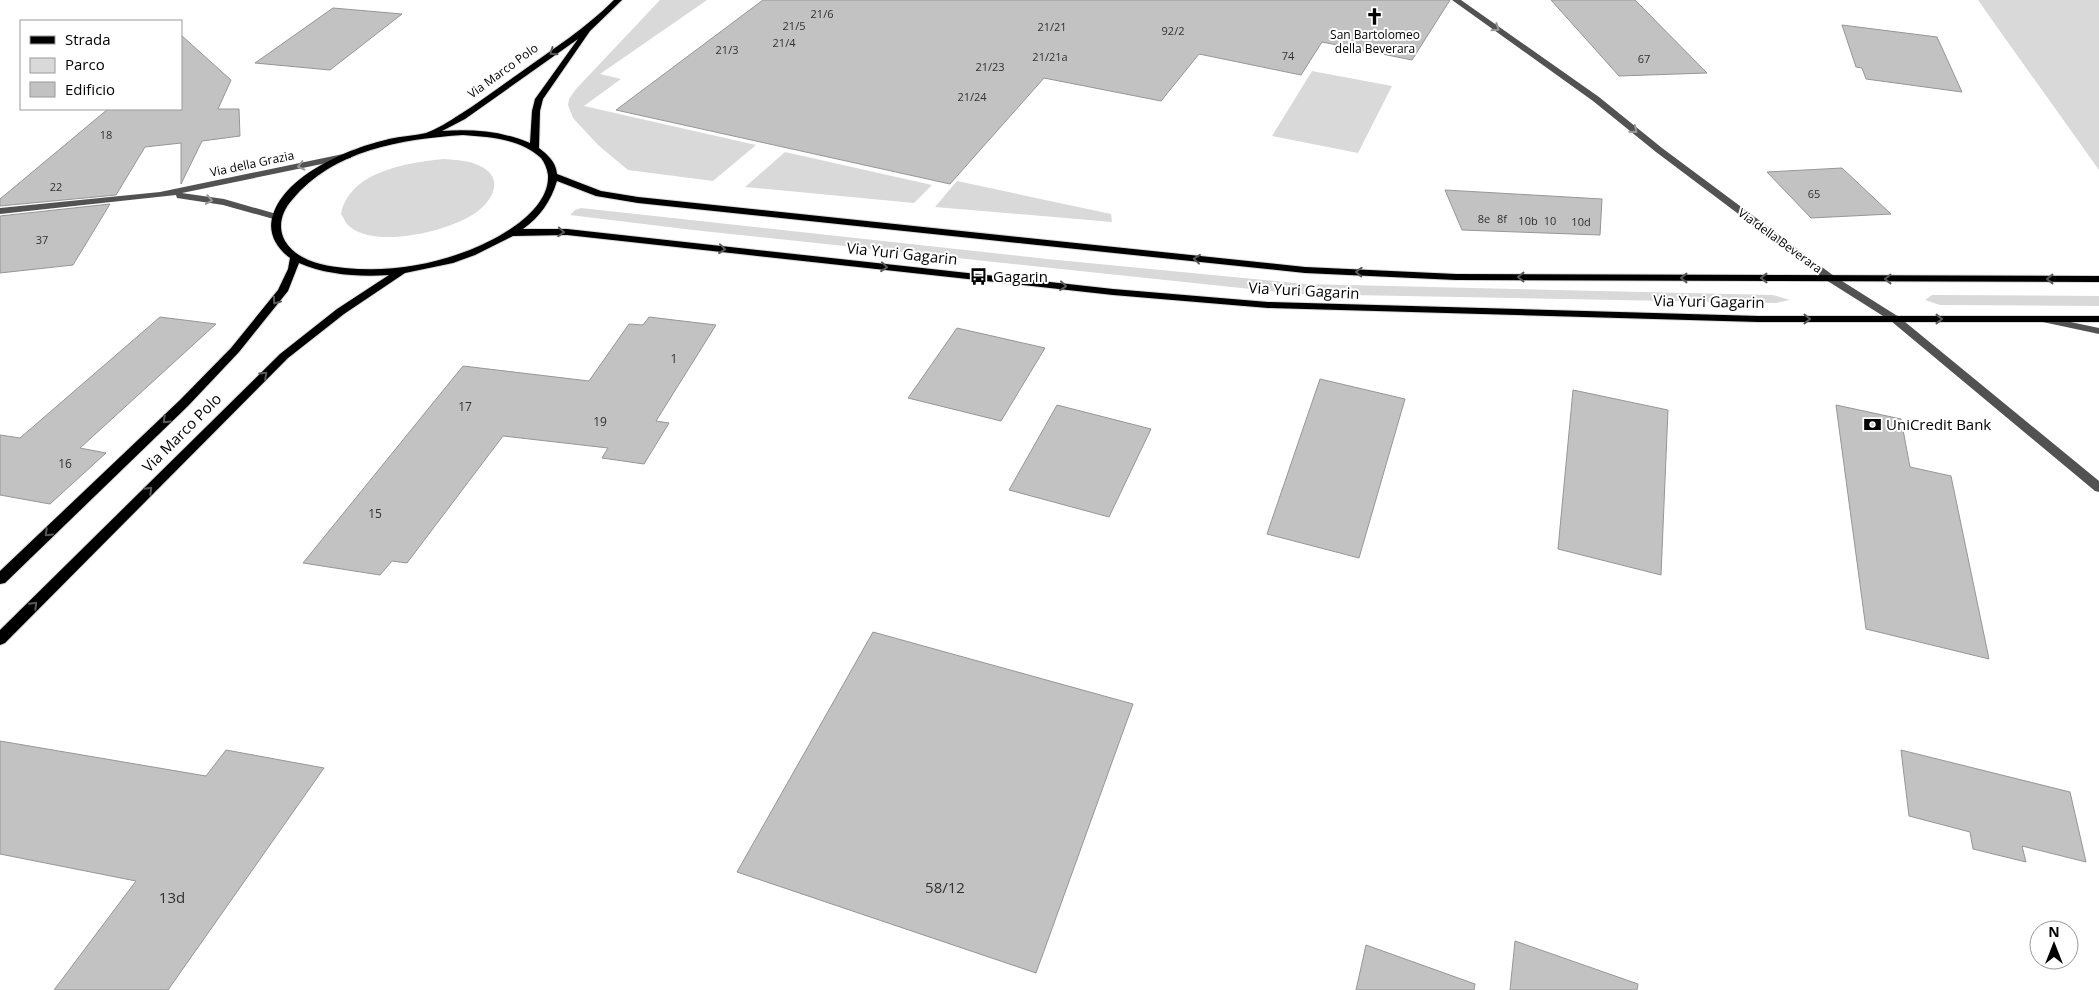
<svg xmlns="http://www.w3.org/2000/svg" width="2099" height="990" font-family="'Open Sans',sans-serif">
<style>
.green{fill:#d9d9d9}
.building{fill:#c2c2c2;stroke:#969696}
.lines{fill:none;stroke-linecap:round;stroke-linejoin:round}
.major-casing{stroke:#dbdbdb;stroke-width:2}
.minor{fill:#525252;fill-rule:evenodd}
.major{fill:#000;fill-rule:evenodd}
.oneway{stroke:#979797}
.oneway2{stroke:#595959}
.labels{text-anchor:middle;stroke-width:4;stroke-linejoin:round;paint-order:stroke}
.far-number-label{font-size:11px;fill:#303030}
.far-poi-label{font-size:12px;fill:#000;stroke:#fff}
.far-street-label{font-size:12px;fill:#000;stroke:#fff}
.number-label{font-size:12px;fill:#303030}
.street-label{font-size:15px;fill:#000;stroke:#fff}
.poi-label{font-size:15px;fill:#000;stroke:#fff;text-anchor:start}
.near-number-label{font-size:15px;fill:#303030}
</style>
<rect width="100%" height="100%" fill="#fff"/>
<path class="green" d="M 660,0 L 707,0 L 600,74 L 621,79 L 584,106 L 756,145 L 713,181 L 628,170 L 598,145 L 573,118 L 568,105 L 569,99 L 576,89 Z
M 1978,0 L 2099,0 L 2099,170 L 1992,20 Z
M 1312,71 L 1392,86 L 1358,153 L 1272,136 Z
M 785,152 L 932,185 L 914,203 L 745,187 Z
M 443,159 C 455,160 469,160 480,166 C 504,177 494,199 478,211 C 453,231 371,251 347,224 C 345,221 343,217 341,214 C 350,171 407,163 443,159 Z
M 957,181 L 1111,214 L 1112,222 L 935,207 Z
M 581,208 L 1047,259 L 1305,284 L 1773,295 L 1790,300 L 1776,303 L 1297,294 L 693,230 L 570,215 L 575,210 Z
M 1932,295 L 2099,296 L 2099,306 L 1940,305 L 1925,300 Z"/>
<path class="building" d="M 763,0 L 1450,0 L 1412,60 L 1322,42 L 1301,75 L 1199,54 L 1161,101 L 1044,78 L 950,184 L 616,110 Z
M 1551,0 L 1635,0 L 1707,73 L 1619,76 Z
M 333,8 L 402,14 L 330,70 L 255,63 Z
M 1842,25 L 1937,37 L 1962,92 L 1866,79 L 1862,68 L 1856,67 Z
M 181,35 L 231,80 L 218,109 L 239,109 L 240,136 L 202,141 L 181,184 L 181,143 L 145,147 L 116,195 L 0,206 L 0,199 L 108,109 L 181,109 Z
M 1842,168 L 1891,214 L 1811,218 L 1767,172 Z
M 1445,190 L 1602,199 L 1600,235 L 1462,230 Z
M 110,204 L 73,265 L 0,273 L 0,216 Z
M 160,317 L 216,324 L 80,448 L 106,453 L 50,504 L 0,495 L 0,435 L 20,438 Z
M 649,317 L 716,325 L 656,421 L 669,423 L 644,464 L 602,458 L 608,448 L 503,436 L 407,563 L 392,561 L 380,575 L 303,563 L 463,366 L 589,381 L 629,324 L 643,325 Z
M 957,328 L 1045,348 L 1001,421 L 908,398 Z
M 1320,379 L 1405,399 L 1359,558 L 1267,534 Z
M 1573,390 L 1668,410 L 1661,575 L 1558,549 Z
M 1057,405 L 1151,429 L 1109,517 L 1009,490 Z
M 1836,405 L 1901,419 L 1910,467 L 1951,476 L 1989,659 L 1866,629 Z
M 873,632 L 1133,704 L 1036,973 L 737,872 Z
M 0,741 L 206,776 L 226,750 L 324,768 L 168,990 L 54,990 L 136,881 L 0,854 Z
M 1901,750 L 2070,792 L 2086,862 L 2022,846 L 2026,862 L 1973,849 L 1970,832 L 1909,816 Z
M 1515,941 L 1638,984 L 1637,990 L 1510,990 Z
M 1366,945 L 1475,984 L 1474,990 L 1356,990 Z"/>
<g class="lines">
<defs>
<path id="major" d="M 614,0 L 622,0 L 590,31 L 543,99 L 540,111 L 539,148 C 548,155 556,162 557,174 L 601,191 L 638,197 L 1305,267 L 1456,274 L 2099,276 L 2099,282 L 1456,280 L 1305,273 L 638,203 L 596,196 L 557,181 C 551,201 540,217 523,229 L 567,229 L 1113,289 L 1268,302 L 1758,316 L 2099,316 L 2099,322 L 1758,322 L 1268,308 L 1113,295 L 567,235 L 513,236 L 475,255 L 453,263 L 405,273 L 344,314 L 288,358 L 5,643 L 0,645 L 0,630 L 280,354 L 337,309 L 389,275 C 360,277 326,275 299,263 L 288,291 L 239,352 L 188,406 L 5,583 L 0,584 L 0,571 L 180,400 L 231,348 L 278,290 L 288,269 L 290,258 C 276,248 267,232 273,215 C 286,174 350,148 389,139 C 401,136 414,136 426,133 C 435,130 450,121 459,115 C 480,102 501,86 521,72 C 554,48 585,29 614,0 ZM 578,39 L 535,99 L 532,111 L 530,143 C 502,131 472,129 442,131 L 465,119 ZM 463,135 C 490,137 521,139 541,158 C 545,163 547,169 548,175 C 550,212 496,240 467,251 C 428,266 387,272 345,268 C 324,266 297,261 285,241 C 277,227 282,211 292,200 C 333,150 402,139 463,135 Z"/>
</defs>
<use href="#major" class="major-casing"/>
<path class="minor" d="M 1452,0 L 1461,0 L 1599,97 L 1662,148 L 1834,276 L 1899,317 L 2099,481 L 2099,492 L 2095,491 L 1891,321 L 1826,280 L 1656,152 L 1593,101 Z
M 348,153 L 351,154 L 351,158 L 182,193 L 224,199 L 280,215 L 282,217 L 277,220 L 223,205 L 177,198 L 176,195 L 0,214 L 0,208 L 160,192 Z
M 2042,316 L 2099,328 L 2099,334 L 2038,321 L 2037,319 L 2038,317 Z"/>
<use href="#major" class="major"/>
</g>
<defs><path id="oneway-chevron" d="M-2-3.5L2.5 0L-2 3.5" fill="none" stroke-width="1.6" stroke-linecap="round" stroke-linejoin="round" transform="scale(1.25)"/></defs>
<g class="oneway">
<use href="#oneway-chevron" transform="translate(1496 28) rotate(34)"/>
<use href="#oneway-chevron" transform="translate(1634 130) rotate(39)"/>
<use href="#oneway-chevron" transform="translate(301 166) rotate(167)"/>
<use href="#oneway-chevron" transform="translate(209 200) rotate(10)"/>
</g>
<g class="oneway2">
<use href="#oneway-chevron" transform="translate(553 52) rotate(145)"/>
<use href="#oneway-chevron" transform="translate(561 232) rotate(4)"/>
<use href="#oneway-chevron" transform="translate(722 249) rotate(6)"/>
<use href="#oneway-chevron" transform="translate(1197 259) rotate(-174)"/>
<use href="#oneway-chevron" transform="translate(884 267) rotate(6)"/>
<use href="#oneway-chevron" transform="translate(1359 272) rotate(-177)"/>
<use href="#oneway-chevron" transform="translate(1521 277) rotate(-180)"/>
<use href="#oneway-chevron" transform="translate(1684 278) rotate(-180)"/>
<use href="#oneway-chevron" transform="translate(1764 278) rotate(180)"/>
<use href="#oneway-chevron" transform="translate(1888 279) rotate(-180)"/>
<use href="#oneway-chevron" transform="translate(2050 279) rotate(-180)"/>
<use href="#oneway-chevron" transform="translate(1063 286) rotate(6)"/>
<use href="#oneway-chevron" transform="translate(276 301) rotate(126)"/>
<use href="#oneway-chevron" transform="translate(1807 319)"/>
<use href="#oneway-chevron" transform="translate(1939 319)"/>
<use href="#oneway-chevron" transform="translate(264 375) rotate(-43)"/>
<use href="#oneway-chevron" transform="translate(166 420) rotate(136)"/>
<use href="#oneway-chevron" transform="translate(149 490) rotate(-45)"/>
<use href="#oneway-chevron" transform="translate(48 533) rotate(136)"/>
<use href="#oneway-chevron" transform="translate(34 605) rotate(-45)"/>
</g>
<defs>
<symbol id="church-bare" viewBox="-9 -9 18 18"><path d="M-1.2-6h2.4v3.5h3.3v2.4h-3.3V6h-2.4V-.1h-3.3v-2.4h3.3Z" fill="#000" stroke="#fff" stroke-width="2.5" paint-order="stroke"/></symbol>
<symbol id="bus-bare" viewBox="-9 -9 18 18"><path d="M-5-6H5V4H4V6H2V4H-2V6H-4V4H-5ZM-3.5-4V0h7V-4ZM-3.5 1.2v1.5H-2V1.2ZM2 1.2v1.5H3.5V1.2Z" fill="#000" stroke="#fff" stroke-width="2.5" paint-order="stroke"/></symbol>
<symbol id="bank-bare" viewBox="-9 -9 18 18"><path d="M-6-4H6V4H-6ZM0-2.3a2.3 2.3 0 1 0 0 4.6a2.3 2.3 0 1 0 0-4.6Z" fill="#000" stroke="#fff" stroke-width="2.5" paint-order="stroke"/></symbol>
</defs>
<g fill-rule="evenodd">
<use href="#church-bare" x="1362" y="4" width="25" height="25"/>
<use href="#bus-bare" x="966" y="264" width="25" height="25"/>
<use href="#bank-bare" x="1860" y="412" width="25" height="25"/>
</g>
<g class="labels">
<g class="far-number-label">
<text x="822" y="18">21/6</text>
<text x="794" y="30">21/5</text>
<text x="1052" y="31">21/21</text>
<text x="1173" y="35">92/2</text>
<text x="784" y="47">21/4</text>
<text x="727" y="54">21/3</text>
<text x="1288" y="60">74</text>
<text x="1050" y="61">21/21a</text>
<text x="1644" y="63">67</text>
<text x="990" y="71">21/23</text>
<text x="972" y="101">21/24</text>
<text x="106" y="139">18</text>
<text x="56" y="191">22</text>
<text x="1814" y="198">65</text>
<text x="1484" y="223">8e</text>
<text x="1502" y="223">8f</text>
<text x="1528" y="225">10b</text>
<text x="1550" y="225">10</text>
<text x="1581" y="226">10d</text>
<text x="42" y="244">37</text>
</g>
<g class="far-poi-label">
<text x="1375" y="39">San Bartolomeo<tspan x="1375" dy="14">della Beverara</tspan></text>
</g>
<g class="far-street-label">
<text transform="translate(503 71) rotate(-36)" y="4">Via Marco Polo</text>
<text transform="translate(252 164) rotate(-12)" y="4">Via della Grazia</text>
<text transform="translate(1780 241) rotate(36)" y="4">Via della Beverara</text>
</g>
<g class="number-label">
<text x="674" y="363">1</text>
<text x="465" y="411">17</text>
<text x="600" y="426">19</text>
<text x="65" y="468">16</text>
<text x="375" y="518">15</text>
</g>
<g class="street-label">
<text transform="translate(902 254) rotate(6)" y="5">Via Yuri Gagarin</text>
<text transform="translate(1304 291) rotate(3)" y="5">Via Yuri Gagarin</text>
<text transform="translate(1709 302) rotate(1)" y="5">Via Yuri Gagarin</text>
<text transform="translate(182 433) rotate(-45)" y="5">Via Marco Polo</text>
</g>
<g class="poi-label">
<text x="993" y="282">Gagarin</text>
<text x="1886" y="430">UniCredit Bank</text>
</g>
<g class="near-number-label">
<text x="945" y="893">58/12</text>
<text x="172" y="903">13d</text>
</g>
</g>
<rect x="20" y="20" width="162" height="90" fill="#ffffff" stroke="#999999"/>
<rect x="30" y="36" width="25" height="8" fill="#000000" stroke="#999999"/>
<text x="65" y="45" font-size="15" fill="#000000">Strada</text>
<rect x="30" y="58" width="25" height="15" fill="#d9d9d9" stroke="#999999"/>
<text x="65" y="70" font-size="15" fill="#000000">Parco</text>
<rect x="30" y="82" width="25" height="15" fill="#c2c2c2" stroke="#999999"/>
<text x="65" y="95" font-size="15" fill="#000000">Edificio</text>
<g transform="translate(2054 945)"><circle r="24" fill="#ffffff" stroke="#999999"/>
<path d="M0-4L9 19L0 12L-9 19Z" fill="#000000"/>
<text y="-8" font-size="14" font-weight="bold" text-anchor="middle" fill="#000000">N</text>
</g>
</svg>
